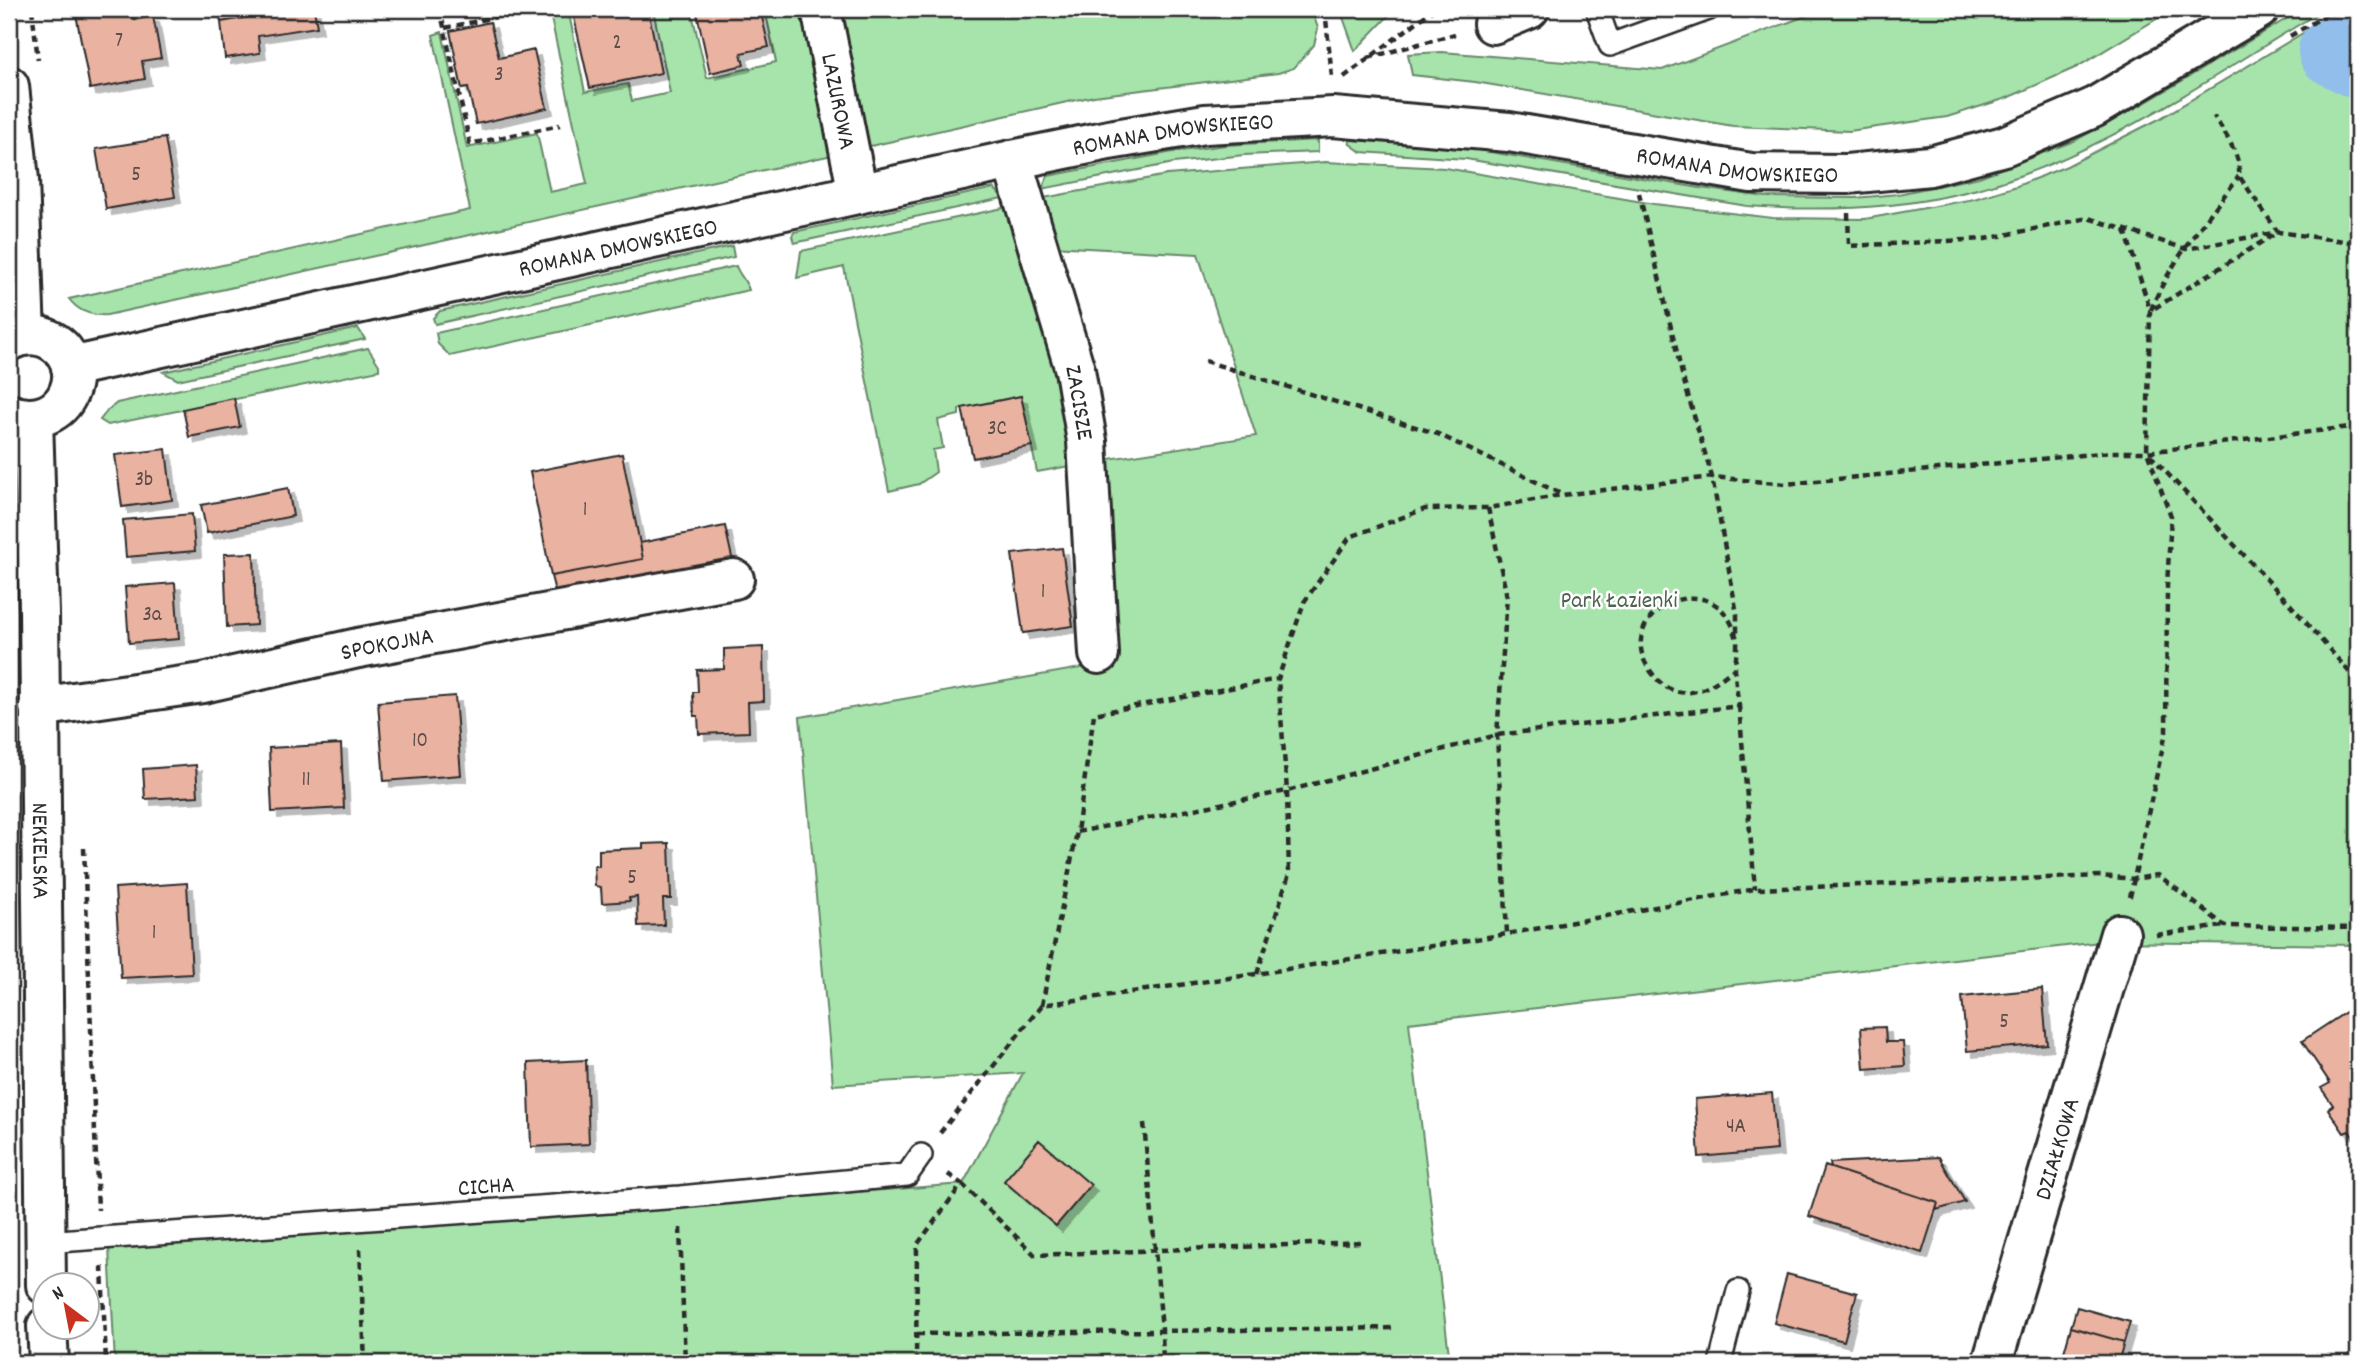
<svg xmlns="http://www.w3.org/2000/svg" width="2367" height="1372" font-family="Dekko,sans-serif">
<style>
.green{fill:#a6e4ab;stroke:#68886b;stroke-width:2}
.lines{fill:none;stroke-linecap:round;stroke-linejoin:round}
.river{stroke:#92beeb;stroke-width:70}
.building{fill:#eab2a1;stroke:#2b2b2b;stroke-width:2;filter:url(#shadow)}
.lane-casing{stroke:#2b2b2b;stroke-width:26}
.street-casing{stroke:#2b2b2b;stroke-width:44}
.secondary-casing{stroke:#2b2b2b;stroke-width:44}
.path{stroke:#2b2b2b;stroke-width:4.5;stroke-dasharray:7 5;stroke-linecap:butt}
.lane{stroke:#fff;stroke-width:21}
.street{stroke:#fff;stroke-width:38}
.secondary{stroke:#fff;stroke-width:38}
.labels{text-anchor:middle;stroke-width:5;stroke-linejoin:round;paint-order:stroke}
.number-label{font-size:21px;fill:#5b4d48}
.street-label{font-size:24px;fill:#2b2b2b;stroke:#fff}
.park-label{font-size:24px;fill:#506251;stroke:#fff}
</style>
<defs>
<filter id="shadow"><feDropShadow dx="6" dy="6" stdDeviation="0" flood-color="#0004"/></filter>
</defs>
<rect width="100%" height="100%" fill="#fff"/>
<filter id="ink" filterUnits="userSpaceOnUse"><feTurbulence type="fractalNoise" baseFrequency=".0143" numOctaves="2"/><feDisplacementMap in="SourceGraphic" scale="14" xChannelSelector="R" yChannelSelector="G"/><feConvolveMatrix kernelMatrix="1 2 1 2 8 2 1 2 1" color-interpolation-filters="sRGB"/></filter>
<g filter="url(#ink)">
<path class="green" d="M 549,9 L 568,9 L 585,92 L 628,84 L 632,101 L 670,93 L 653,9 L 691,9 L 707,78 L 776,62 L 765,9 L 804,9 L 837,154 L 107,315 C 92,316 78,311 69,299 L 470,210 L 433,35 L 442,32 L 467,148 L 537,133 L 550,192 L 587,184 Z
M 843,9 L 1311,9 L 1318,28 L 1314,45 L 1294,68 L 1278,73 L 1094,96 L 866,147 Z
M 1340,9 L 1395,9 L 1355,51 Z
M 1824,9 L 2173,9 L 2077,67 L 2007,98 L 1947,117 L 1849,131 L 1733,126 L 1475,82 L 1412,75 L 1408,54 L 1442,52 L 1662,70 Z
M 2303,9 L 2325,9 C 2208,78 2092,164 1957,194 C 1889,210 1816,211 1747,206 L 1466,159 L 1361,152 L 1350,144 L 1349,140 L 1461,147 L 1700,188 L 1766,197 L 1855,198 L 1898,194 L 1979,177 L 2074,141 L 2143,104 Z
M 2343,9 L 2358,9 L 2358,945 L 2100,942 L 1409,1023 L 1450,1363 L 115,1363 L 109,1248 L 963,1184 L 1023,1073 L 833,1085 L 800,717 L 1115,662 L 1102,460 L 1256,436 L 1198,254 L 1051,246 L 1038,199 L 1167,175 L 1325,162 L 1445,168 L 1654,204 L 1773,218 L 1865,219 L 1974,199 L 2017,186 L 2067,166 L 2159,119 Z
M 1318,140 L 1318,152 L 1244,155 L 1174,163 L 1042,189 L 1048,176 L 1173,152 L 1226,145 Z
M 994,188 L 1003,198 L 794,243 L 792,236 L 794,232 Z
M 1008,207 L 1064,357 L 1070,466 L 1037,472 L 1021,396 L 959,409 L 959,415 L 938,420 L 943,448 L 933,450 L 936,472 L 919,484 L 889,491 L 844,267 L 797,278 L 801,251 Z
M 732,246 L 734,257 L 435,324 L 433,318 L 440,311 Z
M 736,266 C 739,275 746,280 749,290 L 450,356 L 438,344 L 436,333 Z
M 358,328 L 365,339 L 178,380 L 163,372 Z
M 368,348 L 379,365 L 379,370 L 108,425 L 100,420 L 108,410 L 117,403 Z"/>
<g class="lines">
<path class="river" d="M 2333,51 L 2358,64"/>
</g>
<path class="building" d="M 101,9 L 131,9 L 134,20 L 153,16 L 161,58 L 142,61 L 145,79 L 90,89 L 76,14 Z
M 218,9 L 293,9 L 221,22 Z
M 293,9 L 314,9 L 317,27 L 258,36 L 260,53 L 225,58 L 221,22 Z
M 572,9 L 648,9 L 661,73 L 590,88 Z
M 696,9 L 760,9 L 769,47 L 741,53 L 744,65 L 710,73 Z
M 490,22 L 499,58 L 534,50 L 547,108 L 476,124 L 468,88 L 462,89 L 450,31 Z
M 165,138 L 175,197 L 106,209 L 96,149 Z
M 1021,396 L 1032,446 L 973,458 L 962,408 Z
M 234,398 L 240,427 L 189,437 L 183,409 Z
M 166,449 L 172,500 L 122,507 L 115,455 Z
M 622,454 L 643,559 L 551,576 L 530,472 Z
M 288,488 L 293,516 L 207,533 L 201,505 Z
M 192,514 L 195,551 L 126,557 L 123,520 Z
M 725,526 L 735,571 L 558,603 L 551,576 L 643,559 L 640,543 Z
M 1062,548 L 1073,626 L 1023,633 L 1012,554 Z
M 254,553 L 256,625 L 227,627 L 224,554 Z
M 175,583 L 179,639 L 129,643 L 125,587 Z
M 763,647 L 764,701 L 748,702 L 749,732 L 699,734 L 698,716 L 694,716 L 693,692 L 698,692 L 697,670 L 724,669 L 724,649 Z
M 455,696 L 461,775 L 384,781 L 378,702 Z
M 341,744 L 344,808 L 272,812 L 269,748 Z
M 196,765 L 198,796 L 145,799 L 143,769 Z
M 669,843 L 671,899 L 663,899 L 664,925 L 638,926 L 637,897 L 629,898 L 630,901 L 602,903 L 601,887 L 595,886 L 594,866 L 599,866 L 599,850 L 643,848 L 643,844 Z
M 187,883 L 192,974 L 121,978 L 115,888 Z
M 2042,989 L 2047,1044 L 1967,1051 L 1962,997 Z
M 2355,1006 L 2358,1011 L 2358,1144 L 2349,1131 L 2344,1133 L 2328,1109 L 2333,1105 L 2321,1088 L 2330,1083 L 2302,1041 Z
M 1885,1027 L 1886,1042 L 1903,1042 L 1905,1066 L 1864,1069 L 1861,1028 Z
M 586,1060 L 589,1144 L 531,1147 L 528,1063 Z
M 1772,1093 L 1777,1150 L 1699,1157 L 1695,1099 Z
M 1039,1140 L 1091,1185 L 1056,1226 L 1004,1181 Z
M 1939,1157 L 1965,1202 L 1936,1210 L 1938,1203 L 1831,1168 L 1830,1163 Z
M 1825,1166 L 1938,1203 L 1922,1253 L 1809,1216 Z
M 1787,1274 L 1857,1293 L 1844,1341 L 1774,1323 Z
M 2077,1307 L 2130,1322 L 2124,1342 L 2071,1327 Z
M 2071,1327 L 2124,1342 L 2118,1363 L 2061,1363 Z"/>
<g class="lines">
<defs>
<path id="lane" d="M 1597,9 L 1610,45 L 1709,9
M 44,1242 L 680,1197 L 907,1175 L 921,1155
M 1720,1363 L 1738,1291"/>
<g id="street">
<path id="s1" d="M 821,9 L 858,194"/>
<path d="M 1493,24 L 1529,9"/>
<path id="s2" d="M 1012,160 L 1075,370 L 1087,441 L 1099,654"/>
<path id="s3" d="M 33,419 L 39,613 L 46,1285"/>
<path id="s4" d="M 39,707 L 203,683 L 358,648 L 734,579"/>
<path d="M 47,1326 L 49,1363"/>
<path id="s5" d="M 1992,1363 L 2120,934"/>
</g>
<g id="secondary">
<path d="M 9,86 L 19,180 L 25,335"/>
<path d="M 9,341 C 20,335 33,333 46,338 C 96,359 69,436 9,414"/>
<path id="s6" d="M 71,367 L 1012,160 L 1109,140 L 1205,124 L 1333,117 L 1509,132 L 1751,173 L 1847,174 L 1930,166 L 2004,146 L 2093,108 L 2259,9"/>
</g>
</defs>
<use href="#lane" class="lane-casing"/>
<use href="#street" class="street-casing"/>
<use href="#secondary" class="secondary-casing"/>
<path class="path" d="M 32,9 L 38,60
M 440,9 L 470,144 L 560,125
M 1325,9 L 1332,77
M 445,28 L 533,9
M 2290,36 L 2336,9
M 1368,58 L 1455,34
M 1344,77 L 1434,9
M 1639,193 L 1683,378 L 1712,477 L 1737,614 L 1737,637
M 1848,213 L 1849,246 L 1985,239 L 2088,218 L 2186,249 L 2278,232 L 2358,243
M 2125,230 L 2150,310
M 2151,310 C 2170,261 2208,218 2239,176
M 1205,361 L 1438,434 L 1561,494
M 2358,426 L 2147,452 L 2112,452 L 1786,484 L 1712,477 L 1562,495 L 1488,508 L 1425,509 L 1350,537 L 1304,602 L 1278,679 L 1094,714 L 1077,832 L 1042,1005 L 1256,974 L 1507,934 L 1755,889 L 2101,876 L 2135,879 L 2158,875 L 2225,926 L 2358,928
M 2150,455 L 2288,602 L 2358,682
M 1488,508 L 1507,597 L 1497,735 L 1507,934
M 1739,706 L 1755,889
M 1077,832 L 1287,791 L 1497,735 L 1739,706 C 1737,693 1735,681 1735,668 C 1735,658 1739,646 1736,636 C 1715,559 1611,613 1649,669 C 1655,677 1659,683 1668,688 C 1693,701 1716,683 1735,668
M 84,848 L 98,1210
M 2130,897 L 2166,732 L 2167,586 L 2171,516 L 2147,452 L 2150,311 L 2278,232 L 2239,176 C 2241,154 2225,135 2214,116
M 2156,935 L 2224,926
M 1257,974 L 1289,874 L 1287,791 L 1278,679
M 1144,1123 L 1162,1330 L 1163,1363
M 940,1133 L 1042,1005
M 962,1184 L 1035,1255 L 1363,1242
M 680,1228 L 685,1363
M 360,1249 L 365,1363
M 102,1266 L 106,1363
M 917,1334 L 1397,1328
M 916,1363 L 917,1245 L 962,1184 L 945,1172"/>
<use href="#lane" class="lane"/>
<use href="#street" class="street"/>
<use href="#secondary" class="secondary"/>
</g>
</g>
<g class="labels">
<g class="number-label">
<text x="119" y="46">7</text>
<text x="617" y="48">2</text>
<text x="499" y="80">3</text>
<text x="136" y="180">5</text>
<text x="997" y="434">3C</text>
<text x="144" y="485">3b</text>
<text x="585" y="515">1</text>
<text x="1043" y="597">1</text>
<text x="152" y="620">3a</text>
<text x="420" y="746">10</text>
<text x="306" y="785">11</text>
<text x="632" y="883">5</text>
<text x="154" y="938">1</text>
<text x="2004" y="1027">5</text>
<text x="1736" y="1132">4A</text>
</g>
<g class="street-label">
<text dy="8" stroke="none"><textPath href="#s1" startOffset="94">LAZUROWA</textPath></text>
<text dy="8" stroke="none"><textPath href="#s6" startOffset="1127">ROMANA DMOWSKIEGO</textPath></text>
<text dy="8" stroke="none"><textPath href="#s6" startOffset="1696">ROMANA DMOWSKIEGO</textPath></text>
<text dy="8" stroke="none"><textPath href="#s6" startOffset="560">ROMANA DMOWSKIEGO</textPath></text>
<text dy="8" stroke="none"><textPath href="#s2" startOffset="252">ZACISZE</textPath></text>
<text dy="8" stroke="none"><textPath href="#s4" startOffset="354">SPOKOJNA</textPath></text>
<text dy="8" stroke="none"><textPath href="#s3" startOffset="432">NEKIELSKA</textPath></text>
<text dy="8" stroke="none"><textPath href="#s5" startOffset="224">DZIAŁKOWA</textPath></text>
<text transform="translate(486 1185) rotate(-4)" y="8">CICHA</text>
</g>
<g class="park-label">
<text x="1619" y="607">Park Łazienki</text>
</g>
</g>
<rect width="2367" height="1372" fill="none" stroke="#fff" stroke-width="35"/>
<rect x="18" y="18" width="2332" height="1337" fill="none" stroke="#2b2b2b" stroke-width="2.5" filter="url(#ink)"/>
<g transform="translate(66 1306) rotate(328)"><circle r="33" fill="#ffffff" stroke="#aaaaaa" stroke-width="2"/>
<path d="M0-5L12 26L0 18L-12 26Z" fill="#c8321e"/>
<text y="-10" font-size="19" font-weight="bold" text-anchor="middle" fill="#2b2b2b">N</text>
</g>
</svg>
